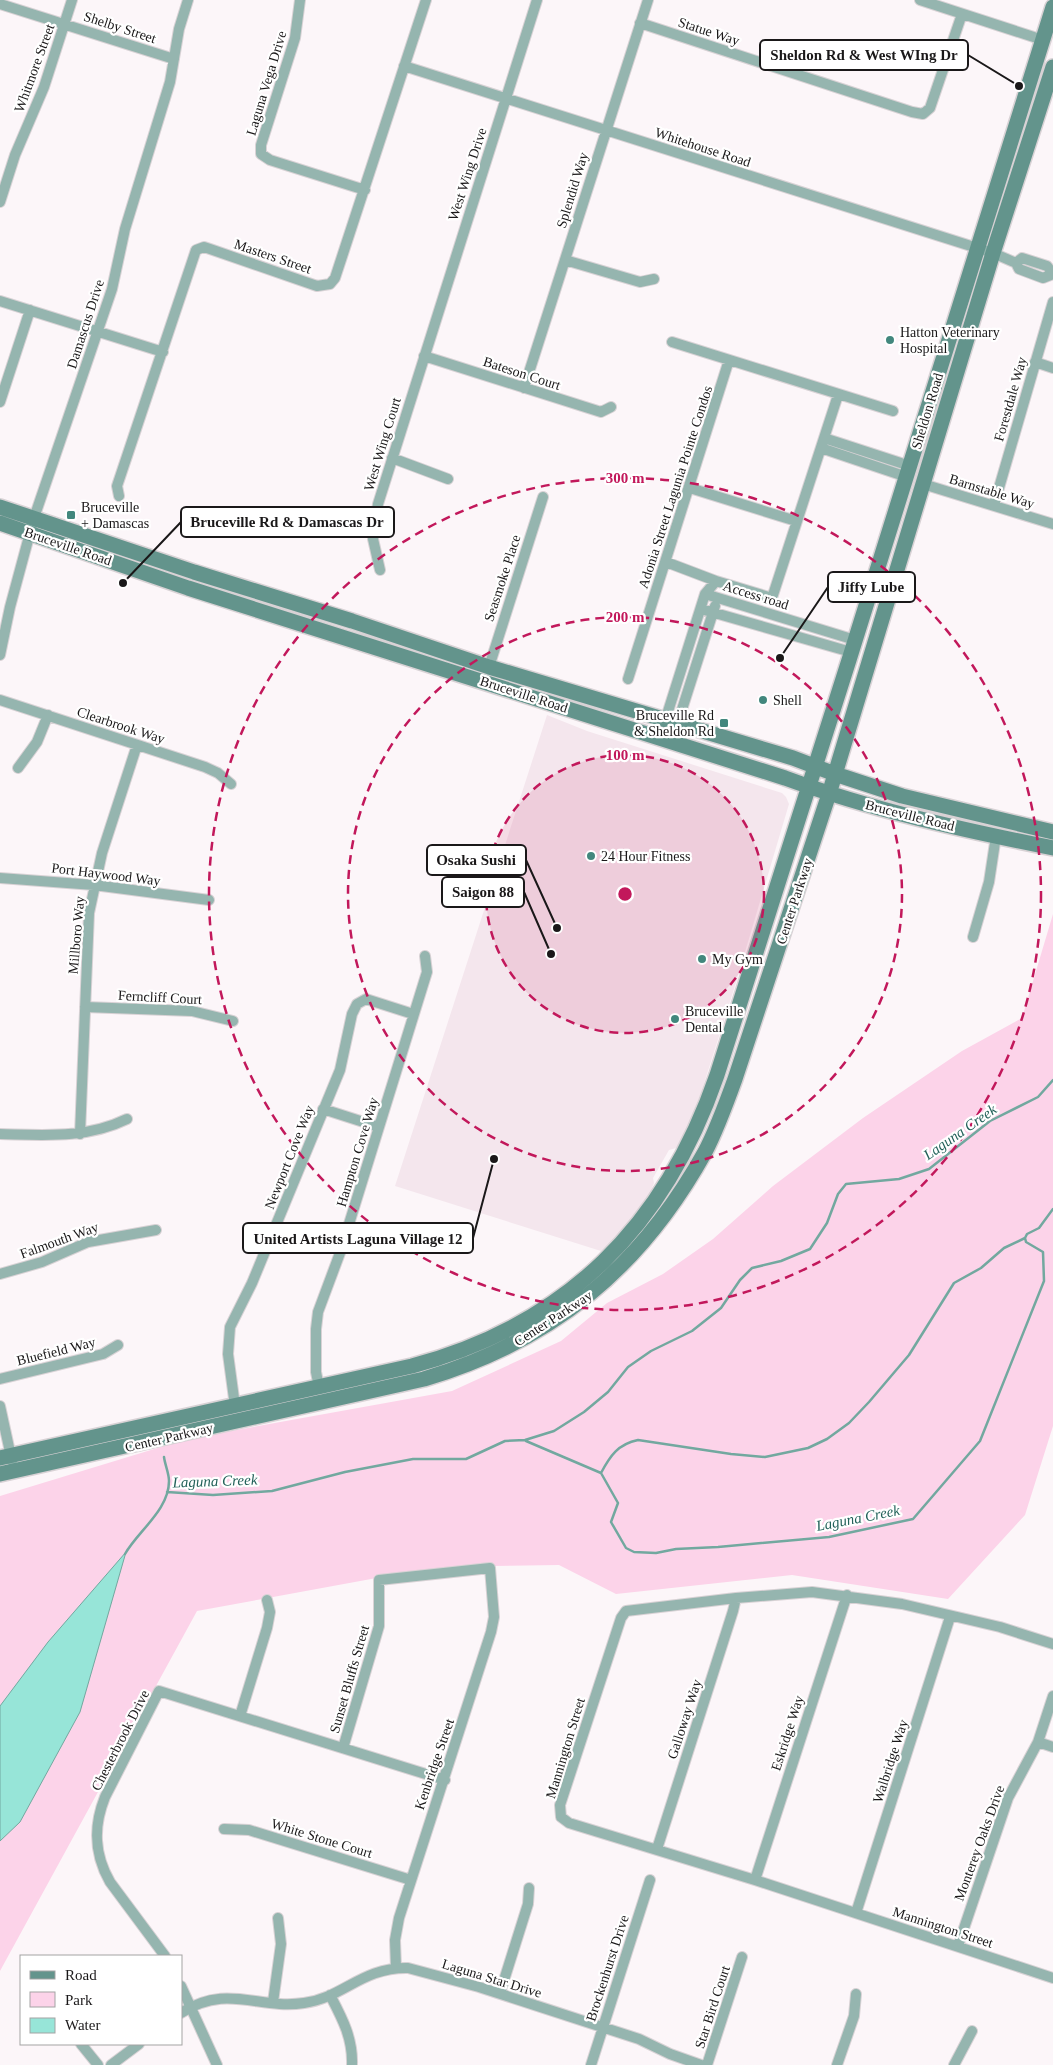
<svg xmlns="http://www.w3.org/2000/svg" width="1053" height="2065" font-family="Georgia,serif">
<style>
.built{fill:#f4e6ed}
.green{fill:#fcd3e9}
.water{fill:#97e5d8;stroke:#72a89f}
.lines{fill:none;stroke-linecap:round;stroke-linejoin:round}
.stream{stroke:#72a89f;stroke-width:2.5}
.street-casing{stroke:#d8d2d5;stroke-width:12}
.secondary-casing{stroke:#d8d2d5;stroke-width:18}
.street{stroke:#95b5af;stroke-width:10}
.secondary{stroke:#63948c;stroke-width:15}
.ring{fill:none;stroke:#c2185b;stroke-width:2.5;stroke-dasharray:9 6}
.poi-dot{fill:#42877d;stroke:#fff;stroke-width:2}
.labels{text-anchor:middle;stroke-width:4.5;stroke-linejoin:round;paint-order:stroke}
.street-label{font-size:14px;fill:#1a1819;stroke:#fff}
.poi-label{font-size:14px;fill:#1a1819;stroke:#fff;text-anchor:start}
.water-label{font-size:15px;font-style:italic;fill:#226159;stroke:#fff}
.centre{fill:#c2185b;stroke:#fff;stroke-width:2.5}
.ring-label{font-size:15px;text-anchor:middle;font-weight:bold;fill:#c2185b;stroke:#fff;stroke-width:4.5;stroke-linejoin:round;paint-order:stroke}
.leader{fill:none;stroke:#1a1819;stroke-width:2}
.callout-dot{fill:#1a1819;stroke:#fff;stroke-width:2}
.callout{fill:#fff;stroke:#1a1819;stroke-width:2}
.callout-label{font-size:15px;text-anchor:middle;font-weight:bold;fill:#1a1819}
</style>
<rect width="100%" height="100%" fill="#fcf6f9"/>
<path class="built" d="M 547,715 L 587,731 L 782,793 L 786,797 L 789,804 L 734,989 L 701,1093 L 683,1138 L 676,1148 L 669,1150 L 653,1178 L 654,1183 L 650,1193 L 621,1231 L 601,1251 L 395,1186 Z"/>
<path class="green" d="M 1053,914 L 1053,1426 L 1025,1515 L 948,1599 L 792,1575 L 616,1594 L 559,1565 L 493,1566 L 382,1577 L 197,1611 L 0,1971 L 0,1496 L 187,1439 L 452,1391 L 561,1341 L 607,1303 L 663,1274 L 713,1239 L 773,1186 L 863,1118 L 962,1051 L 1022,1018 Z"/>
<path class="water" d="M 126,1552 L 80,1712 L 20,1822 L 0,1841 L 0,1706 L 48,1642 Z"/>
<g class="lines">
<path class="stream" d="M 526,1441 L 601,1473 C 610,1456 618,1444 638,1440 L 731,1454 L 765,1457 L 808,1448 L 827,1439 L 849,1423 L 869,1402 L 909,1355 L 954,1283 L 981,1268 L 1004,1248 L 1025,1238
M 601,1473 L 618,1503 L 611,1522 L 626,1548 L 634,1552 L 656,1553 L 676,1549 L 718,1547 L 829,1537 L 913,1519 L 980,1441 L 1044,1281 L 1043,1252 L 1026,1242 L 1025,1238 L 1027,1234 L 1039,1228 L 1053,1209
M 167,1492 L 213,1495 L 272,1491 L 345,1472 L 413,1459 L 466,1459 L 505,1441 L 525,1440 L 554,1431 L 584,1412 L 608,1392 L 628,1367 L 651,1351 L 692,1331 L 721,1308 L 740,1280 L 752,1268 L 781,1261 L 810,1249 L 827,1223 L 838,1194 L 846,1184 L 899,1179 L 929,1169 L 990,1121 L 1038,1097 L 1053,1080
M 125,1554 C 138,1531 169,1510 169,1481 C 169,1473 165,1465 164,1457"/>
<defs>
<path id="street" d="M 300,0 L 295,38 L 261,145 L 261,154 L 270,160 L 365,190
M 920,0 L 1043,40
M 0,4 L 174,59
M 640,23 L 912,112 L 923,114 L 930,108 L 962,14
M 404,66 L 993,253 L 1016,263
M 0,202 L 15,155 L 44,87 L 72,0
M 565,260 L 640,282 L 654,279
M 1053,274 L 1047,266 L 1022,258 L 1016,263 L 1019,269 L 1043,278 L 1053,274
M 0,301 L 163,352
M 672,342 L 893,411
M 424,356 L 601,412 L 611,407
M 1035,362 L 1053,368
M 524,388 L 648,0
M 0,402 L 30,310
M 824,438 L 910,466
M 821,448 L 907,477
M 392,458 L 448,479
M 923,484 L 1053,524
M 690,488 L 796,521
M 119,496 L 117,486 L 196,250 L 204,247 L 210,249 L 317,286 L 330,284 L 335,278 L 426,0
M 994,505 L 1053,302
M 666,562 L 716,581 L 772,598 L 838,395
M 380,570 L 373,539 L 378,504 L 537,0
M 705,594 L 855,640
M 701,609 L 851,652
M 0,655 L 10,607 L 34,518 L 112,289 L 125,229 L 170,82 L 179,29 L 188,0
M 489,667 L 543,497
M 628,679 L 729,360
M 0,700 L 205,767 L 218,773 L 231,784
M 665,721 L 705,594 L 716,581
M 677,725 L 715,606
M 18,768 L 37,742 L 48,715
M 0,878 L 94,885 L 209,900
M 973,937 L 989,882 L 996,836
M 85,1007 L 192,1011 L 233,1021
M 323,1109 L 379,1127
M 0,1134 C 44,1135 86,1139 127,1119
M 80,1134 L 89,913 L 102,853 L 137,745
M 0,1274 L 42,1262 L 88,1242 L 156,1230
M 0,1379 L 103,1354 L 118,1345
M 319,1387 L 316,1372 L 316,1329 L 318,1312 L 340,1253 L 427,972 L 425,956
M 0,1406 L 12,1461
M 235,1406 L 228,1354 L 230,1327 L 252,1283 L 340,1070 L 352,1014 L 357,1004 L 366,999 L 413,1014
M 1053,1644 L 1000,1627 L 902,1604 L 812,1592 L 736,1598 L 626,1611 L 621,1618 L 560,1805 L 561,1817 L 569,1823 L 755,1880 L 1053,1978
M 240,1716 L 267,1628 L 270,1612 L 267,1600
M 1038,1742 L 1053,1747
M 343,1748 L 379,1626 L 379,1580 L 490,1568 L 494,1617 L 491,1632 L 399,1918 L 395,1940 L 396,1968
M 224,1829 L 249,1830 L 411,1880
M 657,1849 L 733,1611 L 736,1598
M 755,1880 L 847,1595
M 856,1913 L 950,1617
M 958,1946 L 1008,1798 L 1038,1742 L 1053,1696
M 165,1956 L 110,1882 C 94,1854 93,1827 105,1797 L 159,1691 L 445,1780
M 181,1986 L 217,2065
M 500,1993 L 528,1904 L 529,1888
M 330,1995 C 342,2018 353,2038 352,2065
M 273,2002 L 281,1944 L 278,1918
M 181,2013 C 227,1983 259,2010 304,2003 C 343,1998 362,1967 408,1968 L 479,1987 L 602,2027 L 639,2039 L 670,2054 L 701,2065
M 81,2044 L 98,2065
M 111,2065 L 139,2044
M 591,2065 L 650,1880
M 707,2065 L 742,1957
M 837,2065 L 854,2016 L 856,1994
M 954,2065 L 972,2031"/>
<path id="secondary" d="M 0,507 L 194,572 L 352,621 L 489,667 L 793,758 L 835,774 L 902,796 L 1053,832
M 0,523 L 188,588 L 785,778 C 872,810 963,830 1053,848
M 0,1458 L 412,1366 C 568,1324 665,1226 717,1075 L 849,660 L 1053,7
M 0,1474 L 424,1379 C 552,1341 640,1269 705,1152 C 717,1129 726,1104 735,1079 L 829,794 L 993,253 L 1053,67"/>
</defs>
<use href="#street" class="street-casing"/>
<use href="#secondary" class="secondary-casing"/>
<use href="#street" class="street"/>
<use href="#secondary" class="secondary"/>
</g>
<circle cx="625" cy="894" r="139" fill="#c2185b" fill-opacity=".12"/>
<g class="ring">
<circle cx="625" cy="894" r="139"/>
<circle cx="625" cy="894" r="277"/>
<circle cx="625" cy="894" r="416"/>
</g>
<g class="poi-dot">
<circle cx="890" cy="340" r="5"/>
<rect x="66" y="510" width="10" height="10" rx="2.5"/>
<circle cx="763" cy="700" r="5"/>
<rect x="719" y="718" width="10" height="10" rx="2.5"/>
<circle cx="591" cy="856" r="5"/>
<circle cx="702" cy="959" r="5"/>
<circle cx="675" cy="1019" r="5"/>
</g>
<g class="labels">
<g class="street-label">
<text transform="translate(120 27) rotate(18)" y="5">Shelby Street</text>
<text transform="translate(709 31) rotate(18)" y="5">Statue Way</text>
<text transform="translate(34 68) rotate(-70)" y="5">Whitmore Street</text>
<text transform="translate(266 83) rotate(-73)" y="5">Laguna Vega Drive</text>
<text transform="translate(703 147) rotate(18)" y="5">Whitehouse Road</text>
<text transform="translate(467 174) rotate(-72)" y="5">West Wing Drive</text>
<text transform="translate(572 190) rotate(-73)" y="5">Splendid Way</text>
<text transform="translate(273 256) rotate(19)" y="5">Masters Street</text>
<text transform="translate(85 324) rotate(-72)" y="5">Damascus Drive</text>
<text transform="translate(522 373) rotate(18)" y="5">Bateson Court</text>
<text transform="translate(1010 399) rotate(-74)" y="5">Forestdale Way</text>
<text transform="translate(927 411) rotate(-73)" y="5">Sheldon Road</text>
<text transform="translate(382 444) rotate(-73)" y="5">West Wing Court</text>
<text transform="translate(675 487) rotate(-72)" y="5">Adonia Street Lagunia Pointe Condos</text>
<text transform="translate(992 491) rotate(17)" y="5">Barnstable Way</text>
<text transform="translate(68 546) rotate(19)" y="5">Bruceville Road</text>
<text transform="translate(502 578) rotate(-72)" y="5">Seasmoke Place</text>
<text transform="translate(756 595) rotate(17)" y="5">Access road</text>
<text transform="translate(524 694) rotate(18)" y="5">Bruceville Road</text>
<text transform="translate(121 725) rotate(18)" y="5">Clearbrook Way</text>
<text transform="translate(910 815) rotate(14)" y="5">Bruceville Road</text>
<text transform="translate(106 874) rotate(7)" y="5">Port Haywood Way</text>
<text transform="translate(794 901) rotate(-72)" y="5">Center Parkway</text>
<text transform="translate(76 935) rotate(-85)" y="5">Millboro Way</text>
<text transform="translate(160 997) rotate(3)" y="5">Ferncliff Court</text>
<text transform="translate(357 1152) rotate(-73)" y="5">Hampton Cove Way</text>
<text transform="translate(289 1157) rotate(-68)" y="5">Newport Cove Way</text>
<text transform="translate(59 1240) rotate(-20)" y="5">Falmouth Way</text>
<text transform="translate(553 1318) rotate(-33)" y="5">Center Parkway</text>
<text transform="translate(56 1351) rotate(-14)" y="5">Bluefield Way</text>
<text transform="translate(169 1437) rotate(-13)" y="5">Center Parkway</text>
<text transform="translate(349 1679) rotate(-74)" y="5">Sunset Bluffs Street</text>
<text transform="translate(684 1719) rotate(-72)" y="5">Galloway Way</text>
<text transform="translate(787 1733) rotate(-72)" y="5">Eskridge Way</text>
<text transform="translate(120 1740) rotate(-63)" y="5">Chesterbrook Drive</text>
<text transform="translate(565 1748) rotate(-73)" y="5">Mannington Street</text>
<text transform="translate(890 1761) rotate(-72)" y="5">Walbridge Way</text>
<text transform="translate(434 1764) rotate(-71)" y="5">Kenbridge Street</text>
<text transform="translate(322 1838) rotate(17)" y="5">White Stone Court</text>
<text transform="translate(979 1843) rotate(-70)" y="5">Monterey Oaks Drive</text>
<text transform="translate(943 1927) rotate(18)" y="5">Mannington Street</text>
<text transform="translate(607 1968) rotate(-72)" y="5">Brockenhurst Drive</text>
<text transform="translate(492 1978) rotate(17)" y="5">Laguna Star Drive</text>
<text transform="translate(712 2007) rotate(-72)" y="5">Star Bird Court</text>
</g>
<g class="poi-label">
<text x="900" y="337">Hatton Veterinary<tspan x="900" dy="16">Hospital</tspan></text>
<text x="81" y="512">Bruceville<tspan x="81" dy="16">+ Damascas</tspan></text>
<text x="773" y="705">Shell</text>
<text x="714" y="720" text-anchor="end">Bruceville Rd<tspan x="714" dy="16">&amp; Sheldon Rd</tspan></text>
<text x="601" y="861">24 Hour Fitness</text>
<text x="712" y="964">My Gym</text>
<text x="685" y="1016">Bruceville<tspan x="685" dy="16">Dental</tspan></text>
</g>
<g class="water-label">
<text transform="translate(960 1132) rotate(-35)" y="5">Laguna Creek</text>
<text transform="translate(215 1481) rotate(-2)" y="5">Laguna Creek</text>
<text transform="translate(858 1518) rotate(-11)" y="5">Laguna Creek</text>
</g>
</g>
<circle cx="625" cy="894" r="8" class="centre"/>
<g class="ring-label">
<text x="625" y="483">300 m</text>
<text x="625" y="622">200 m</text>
<text x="625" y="760">100 m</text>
</g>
<path class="leader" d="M1019 86L968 55M123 583L181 522M780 658L828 587M557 928L526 860M551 954L524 892M494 1159L473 1238"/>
<g class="callout-dot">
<circle cx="1019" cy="86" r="5"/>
<circle cx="123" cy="583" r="5"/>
<circle cx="780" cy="658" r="5"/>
<circle cx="557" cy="928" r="5"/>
<circle cx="551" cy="954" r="5"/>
<circle cx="494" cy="1159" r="5"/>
</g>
<g class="callout">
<rect x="760" y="40" width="208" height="30" rx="5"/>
<rect x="181" y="507" width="213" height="30" rx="5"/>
<rect x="828" y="572" width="87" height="30" rx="5"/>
<rect x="427" y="845" width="99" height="30" rx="5"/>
<rect x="442" y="877" width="82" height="30" rx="5"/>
<rect x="243" y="1223" width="230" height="30" rx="5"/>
</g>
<g class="callout-label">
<text x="864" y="60">Sheldon Rd &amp; West WIng Dr</text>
<text x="287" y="527">Bruceville Rd &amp; Damascas Dr</text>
<text x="871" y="592">Jiffy Lube</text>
<text x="476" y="865">Osaka Sushi</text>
<text x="483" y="897">Saigon 88</text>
<text x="358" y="1244">United Artists Laguna Village 12</text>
</g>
<rect x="20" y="1955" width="162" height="90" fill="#ffffff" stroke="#a3a3a3"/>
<rect x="30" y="1971" width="25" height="8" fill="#63948c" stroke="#a3a3a3"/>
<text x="65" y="1980" font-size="15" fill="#1a1819">Road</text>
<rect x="30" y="1992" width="25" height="15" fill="#fcd3e9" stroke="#a3a3a3"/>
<text x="65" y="2005" font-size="15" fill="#1a1819">Park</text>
<rect x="30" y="2018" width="25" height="15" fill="#97e5d8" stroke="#a3a3a3"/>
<text x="65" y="2030" font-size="15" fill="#1a1819">Water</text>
</svg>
